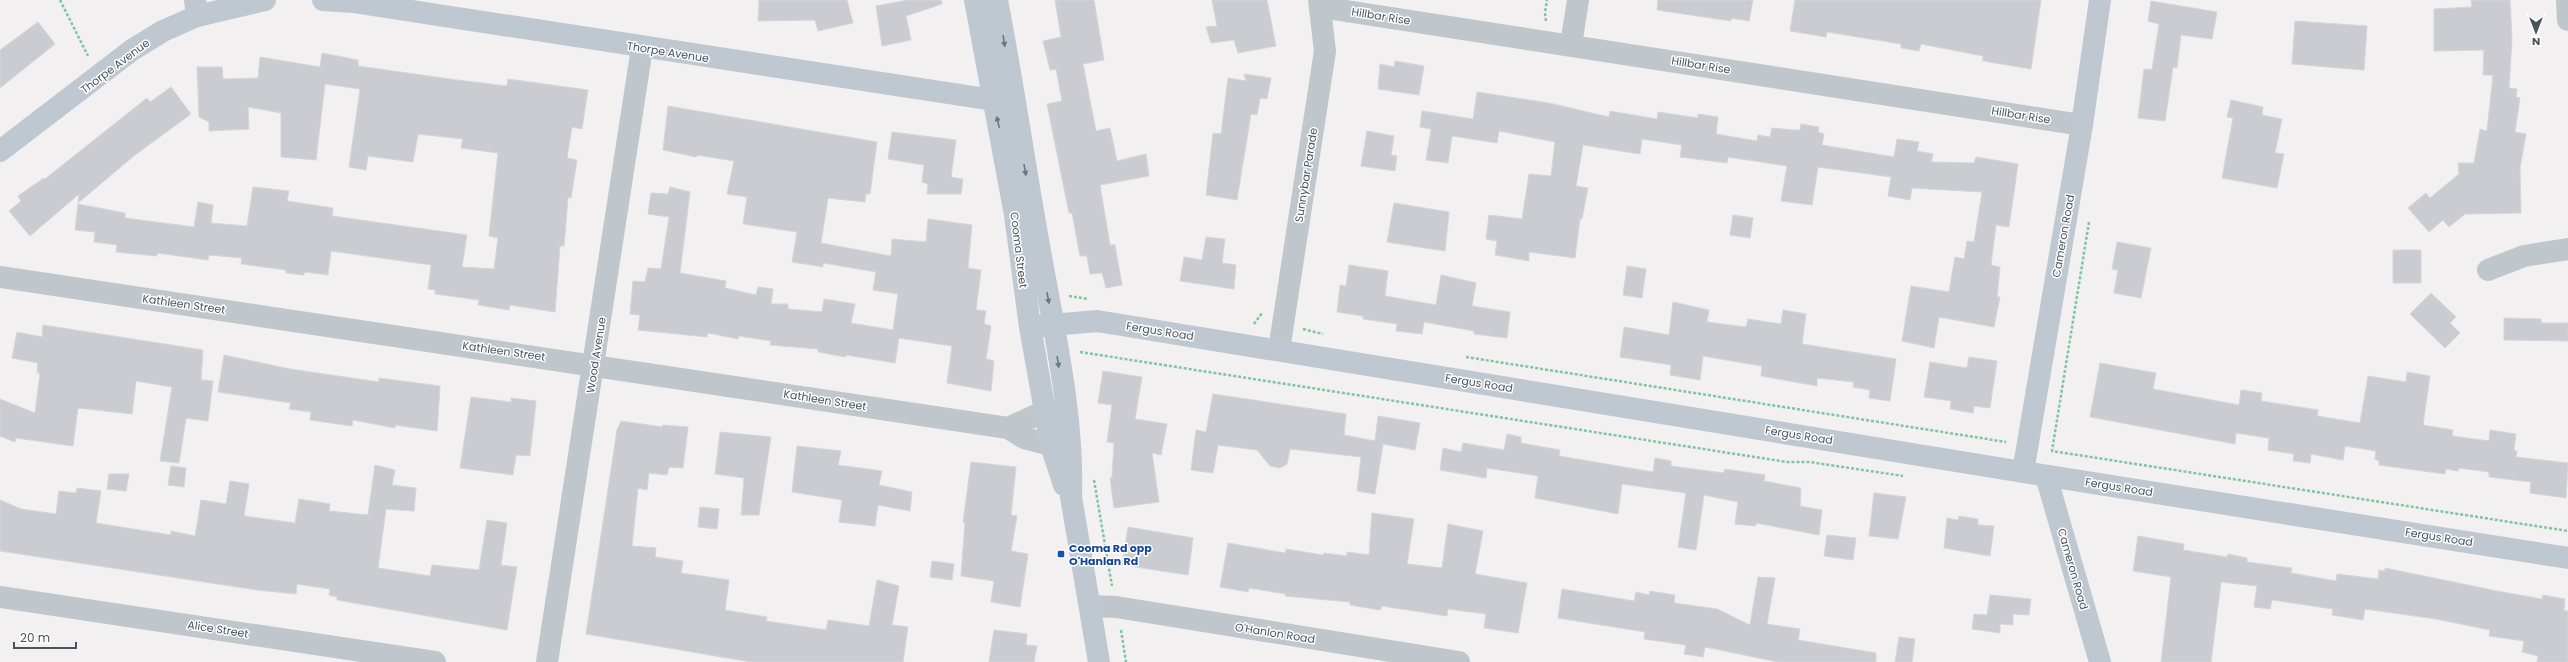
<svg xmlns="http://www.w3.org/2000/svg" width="2568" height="662" font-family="Poppins,sans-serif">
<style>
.building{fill:#caccd1;stroke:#d4d6da}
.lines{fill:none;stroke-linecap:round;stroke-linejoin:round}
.path{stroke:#7ec5a2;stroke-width:2.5;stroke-dasharray:3 2;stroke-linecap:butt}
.street{stroke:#bfc7cd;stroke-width:22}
.secondary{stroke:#bfc8d1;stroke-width:22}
.oneway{fill:#6c767e}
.transit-dot{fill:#1a4fb4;stroke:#fff;stroke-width:1.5}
.labels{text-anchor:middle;stroke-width:3;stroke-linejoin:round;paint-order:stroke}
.street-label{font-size:11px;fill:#49535b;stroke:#fff}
.transit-label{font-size:11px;font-weight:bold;fill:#164399;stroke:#fff;text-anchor:start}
</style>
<rect width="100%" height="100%" fill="#f2f0f0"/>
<path class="building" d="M 759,0 L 847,0 L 853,23 L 818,31 L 815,20 L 758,21 Z
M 908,0 L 941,0 L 942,4 L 906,16 L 911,40 L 882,46 L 876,6 Z
M 1055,0 L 1094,0 L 1104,60 L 1083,64 L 1096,131 L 1110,128 L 1117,161 L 1146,154 L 1149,176 L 1100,185 L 1110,245 L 1115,245 L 1122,285 L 1106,288 L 1102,273 L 1090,274 L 1087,256 L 1080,256 L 1072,213 L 1069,213 L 1047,104 L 1062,101 L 1056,69 L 1050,70 L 1043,41 L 1061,37 Z
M 1212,0 L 1267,0 L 1276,46 L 1238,53 L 1234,40 L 1211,43 L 1206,27 L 1217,26 Z
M 1658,0 L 1753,0 L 1749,21 L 1731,18 L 1731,21 L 1657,10 Z
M 1795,0 L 2041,0 L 2031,69 L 1983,61 L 1983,56 L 1921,44 L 1919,51 L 1901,48 L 1901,44 L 1827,32 L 1826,37 L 1790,31 Z
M 2471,0 L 2510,0 L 2512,39 L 2509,88 L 2517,89 L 2516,97 L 2520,98 L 2515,132 L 2526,134 L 2520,168 L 2521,213 L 2465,214 L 2449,227 L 2443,220 L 2429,232 L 2408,208 L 2426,193 L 2430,198 L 2459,174 L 2458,163 L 2474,163 L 2480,129 L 2487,131 L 2493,75 L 2483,75 L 2484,50 L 2434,51 L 2434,9 L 2472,7 Z
M 2151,1 L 2217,12 L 2212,39 L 2181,35 L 2177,68 L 2173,67 L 2165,121 L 2138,118 L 2144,69 L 2152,70 L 2159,24 L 2148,21 Z
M 2295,21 L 2367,26 L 2364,70 L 2292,64 Z
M 38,22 L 55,44 L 0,88 L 0,50 Z
M 322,53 L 358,60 L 358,66 L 457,80 L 507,86 L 508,79 L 588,90 L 582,129 L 572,127 L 567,158 L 577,160 L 571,198 L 568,197 L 564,246 L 560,246 L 555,312 L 510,305 L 509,310 L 478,305 L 479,300 L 435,294 L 435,290 L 428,289 L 431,265 L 331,251 L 328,275 L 304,272 L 304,275 L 286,273 L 286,270 L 241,264 L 242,258 L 209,255 L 208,260 L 157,253 L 157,256 L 116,252 L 117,245 L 94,242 L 95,232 L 75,230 L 78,204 L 125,213 L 125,218 L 194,227 L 198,202 L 213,205 L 211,223 L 247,226 L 253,187 L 289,191 L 287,201 L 333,208 L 332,216 L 467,235 L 462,267 L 494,269 L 498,238 L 489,236 L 498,153 L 461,148 L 463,139 L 418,134 L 413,162 L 368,156 L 366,170 L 349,167 L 360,89 L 325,84 L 316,160 L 281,157 L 281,113 L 248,107 L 249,129 L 209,131 L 209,122 L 199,117 L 197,67 L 222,67 L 223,79 L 258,78 L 260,57 L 320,67 Z
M 1395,61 L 1424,66 L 1419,95 L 1378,89 L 1380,64 L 1394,67 Z
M 1244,74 L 1271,78 L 1267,99 L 1260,98 L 1257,115 L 1251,114 L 1237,200 L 1206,195 L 1213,133 L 1221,134 L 1228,78 L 1246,81 Z
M 171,87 L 191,114 L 135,155 L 78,203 L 79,194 L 30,236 L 9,211 L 21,201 L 18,196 L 44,178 L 45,179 L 147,98 L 150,102 Z
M 1477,92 L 1549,103 L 1609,117 L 1610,111 L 1657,119 L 1658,112 L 1698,118 L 1698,114 L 1718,117 L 1716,134 L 1757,141 L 1758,135 L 1770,137 L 1772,128 L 1793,130 L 1800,130 L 1801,124 L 1819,127 L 1818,132 L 1824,134 L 1822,145 L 1894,157 L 1897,139 L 1919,142 L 1917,151 L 1933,154 L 1931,162 L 1974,163 L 1976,157 L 2018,164 L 2009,227 L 1996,225 L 1991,265 L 2000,267 L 1997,297 L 2000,297 L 1994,327 L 1939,317 L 1934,348 L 1902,341 L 1911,286 L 1949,292 L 1955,257 L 1964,259 L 1967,241 L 1974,242 L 1982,192 L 1912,188 L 1910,200 L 1888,196 L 1891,177 L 1818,167 L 1812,205 L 1781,201 L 1787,166 L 1728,157 L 1727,163 L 1680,157 L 1682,145 L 1642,139 L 1640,154 L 1583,145 L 1576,186 L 1588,188 L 1582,219 L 1580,219 L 1575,258 L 1529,252 L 1529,261 L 1495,255 L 1497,241 L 1486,239 L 1489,215 L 1522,219 L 1529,174 L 1551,176 L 1555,142 L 1499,131 L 1497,143 L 1452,136 L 1448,163 L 1426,160 L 1431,129 L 1420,127 L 1422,111 L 1473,119 Z
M 2231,100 L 2263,107 L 2262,115 L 2282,119 L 2275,153 L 2284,154 L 2277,188 L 2222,178 L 2233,118 L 2227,117 Z
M 668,106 L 877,142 L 870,194 L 866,194 L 865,202 L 828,198 L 821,243 L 891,256 L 892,239 L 926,242 L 928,219 L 972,225 L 968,268 L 981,270 L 976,310 L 986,311 L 984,324 L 991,326 L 986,359 L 994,361 L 991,391 L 947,383 L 952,346 L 899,338 L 895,363 L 846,355 L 845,357 L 818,352 L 818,349 L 770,345 L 771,341 L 739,336 L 738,339 L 708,333 L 707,337 L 638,330 L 640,315 L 630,314 L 633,281 L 645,282 L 648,268 L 661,269 L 669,217 L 648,214 L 651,193 L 668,194 L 670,187 L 690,192 L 680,273 L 726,281 L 725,288 L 756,295 L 758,287 L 773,289 L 771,304 L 788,304 L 788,309 L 822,312 L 824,299 L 855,304 L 851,323 L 893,330 L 898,294 L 873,290 L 876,272 L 823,263 L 823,267 L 792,262 L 797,232 L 743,224 L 747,197 L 727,194 L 734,161 L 697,155 L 696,157 L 663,150 Z
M 1367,131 L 1394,136 L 1391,155 L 1397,156 L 1395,171 L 1361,166 Z
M 892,132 L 956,140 L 951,177 L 963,179 L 961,194 L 927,194 L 928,184 L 922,182 L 924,165 L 888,159 Z
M 1394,203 L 1449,212 L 1445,251 L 1387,242 Z
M 1733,215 L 1753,218 L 1750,238 L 1730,235 Z
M 1206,237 L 1225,239 L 1222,263 L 1236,265 L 1234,289 L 1180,281 L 1184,257 L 1202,260 Z
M 2117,242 L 2151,248 L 2141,298 L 2114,293 L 2118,270 L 2112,269 Z
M 2393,250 L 2421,250 L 2421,283 L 2393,283 Z
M 1349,265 L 1388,271 L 1385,296 L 1436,305 L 1441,275 L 1476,283 L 1472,306 L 1510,312 L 1507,338 L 1474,334 L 1474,331 L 1424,322 L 1422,334 L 1396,331 L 1397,324 L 1363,319 L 1363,316 L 1337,312 L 1340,285 L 1346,286 Z
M 1627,266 L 1646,269 L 1642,298 L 1623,295 Z
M 2431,293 L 2456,317 L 2450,323 L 2460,333 L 2445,348 L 2410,314 Z
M 1673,302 L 1709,310 L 1707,322 L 1746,327 L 1748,319 L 1781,324 L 1783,310 L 1806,314 L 1802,344 L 1896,359 L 1890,401 L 1869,398 L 1870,390 L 1853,387 L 1854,382 L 1817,378 L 1817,386 L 1761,376 L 1762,366 L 1703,356 L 1700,380 L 1670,375 L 1671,365 L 1620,357 L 1624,327 L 1669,335 Z
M 2504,318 L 2541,319 L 2541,323 L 2568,323 L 2568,341 L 2504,340 Z
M 43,325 L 203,350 L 201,380 L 213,381 L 208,421 L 186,418 L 179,463 L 160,461 L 172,387 L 136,381 L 132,414 L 78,408 L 73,446 L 16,438 L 15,442 L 0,436 L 0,399 L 35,413 L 40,373 L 37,373 L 38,363 L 12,358 L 17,332 L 42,337 Z
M 224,355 L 290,369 L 379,382 L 379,378 L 440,386 L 437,431 L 395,425 L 395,428 L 353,420 L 352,426 L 310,420 L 311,412 L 289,409 L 291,403 L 218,392 Z
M 1969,357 L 1997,361 L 1990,408 L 1974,406 L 1973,413 L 1950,409 L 1951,401 L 1924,397 L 1930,362 L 1967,368 Z
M 2100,363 L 2156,373 L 2153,389 L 2239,405 L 2241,390 L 2262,393 L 2261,401 L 2318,410 L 2317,416 L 2360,423 L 2368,376 L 2406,382 L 2407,372 L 2430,376 L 2423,425 L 2453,430 L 2452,436 L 2489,441 L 2490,430 L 2516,434 L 2514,450 L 2517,451 L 2516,457 L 2568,463 L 2566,498 L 2530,493 L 2531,482 L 2489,477 L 2489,472 L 2459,468 L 2458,471 L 2446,469 L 2445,474 L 2379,465 L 2379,461 L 2375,459 L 2376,451 L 2345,446 L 2343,460 L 2311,454 L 2310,463 L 2293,461 L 2294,454 L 2268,450 L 2269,438 L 2236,433 L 2235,444 L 2090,417 Z
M 1103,371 L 1142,377 L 1135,419 L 1167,424 L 1161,455 L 1152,453 L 1159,502 L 1114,508 L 1110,478 L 1112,477 L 1114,443 L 1107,442 L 1112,405 L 1098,403 Z
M 1213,394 L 1346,414 L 1344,435 L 1375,441 L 1378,416 L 1420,423 L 1415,450 L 1383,444 L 1375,494 L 1357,491 L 1361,457 L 1290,449 L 1287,464 L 1280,468 L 1270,466 L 1257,450 L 1218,445 L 1213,473 L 1191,470 L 1196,430 L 1206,432 Z
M 471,397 L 511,402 L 511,398 L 536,401 L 530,456 L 516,455 L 513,475 L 460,468 Z
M 621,421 L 662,427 L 663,425 L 688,427 L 683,468 L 669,467 L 667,475 L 649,473 L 647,490 L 638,488 L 632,546 L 656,548 L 655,557 L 683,561 L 681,573 L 729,580 L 725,610 L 767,617 L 766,621 L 826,630 L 828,620 L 869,626 L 877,580 L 899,586 L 892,625 L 908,627 L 903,662 L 751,662 L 586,634 L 617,430 Z
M 720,432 L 771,437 L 759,515 L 741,515 L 744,478 L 715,474 Z
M 1507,434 L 1521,437 L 1521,443 L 1560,450 L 1559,456 L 1653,472 L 1655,458 L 1671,461 L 1671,466 L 1724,473 L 1725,469 L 1765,475 L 1764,481 L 1801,488 L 1800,506 L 1822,510 L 1819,535 L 1756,523 L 1756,526 L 1735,524 L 1738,502 L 1704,495 L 1696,550 L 1678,547 L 1686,493 L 1622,484 L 1618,514 L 1535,498 L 1538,476 L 1487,468 L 1486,478 L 1440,470 L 1443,448 L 1461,452 L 1463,443 L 1504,450 Z
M 797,446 L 841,451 L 838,465 L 882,471 L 879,485 L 912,492 L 910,511 L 878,505 L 875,526 L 839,522 L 842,500 L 792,492 Z
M 971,462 L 1016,467 L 1011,515 L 1017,516 L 1011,551 L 1028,554 L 1020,607 L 991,602 L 994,581 L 961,576 L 965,523 L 963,522 Z
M 375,465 L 395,470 L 392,485 L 416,488 L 414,511 L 386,509 L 378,568 L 430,576 L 432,565 L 479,570 L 487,520 L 507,523 L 501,565 L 517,567 L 507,630 L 337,600 L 337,597 L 329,595 L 330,589 L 297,584 L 296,594 L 257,590 L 0,551 L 0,500 L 21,509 L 56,514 L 59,491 L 76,493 L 77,488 L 101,491 L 96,523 L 171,535 L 171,531 L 195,536 L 201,500 L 226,504 L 230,481 L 249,484 L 244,516 L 295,523 L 299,499 L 330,504 L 329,511 L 368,515 Z
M 171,466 L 186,468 L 184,487 L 168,485 Z
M 109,474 L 129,474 L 126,491 L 107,489 Z
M 1874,493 L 1906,497 L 1898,539 L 1869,536 Z
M 700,507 L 719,509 L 717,529 L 698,527 Z
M 1372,513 L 1414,519 L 1407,564 L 1442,568 L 1448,524 L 1483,531 L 1475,574 L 1527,583 L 1518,633 L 1484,628 L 1486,614 L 1448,609 L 1447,616 L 1382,606 L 1380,610 L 1350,605 L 1350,602 L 1285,596 L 1286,594 L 1249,588 L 1248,592 L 1220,587 L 1228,543 L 1285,553 L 1286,549 L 1323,555 L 1324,553 L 1347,556 L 1347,552 L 1369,555 Z
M 1959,516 L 1978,519 L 1978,525 L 1994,526 L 1990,556 L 1944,548 L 1947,518 L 1958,520 Z
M 1128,527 L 1193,538 L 1188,575 L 1122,565 Z
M 1827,535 L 1856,538 L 1853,560 L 1824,556 Z
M 2138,536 L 2184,544 L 2183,550 L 2227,557 L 2228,554 L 2247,558 L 2247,562 L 2292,568 L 2291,573 L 2336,581 L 2337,574 L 2378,579 L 2379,570 L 2385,571 L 2385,568 L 2497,591 L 2542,599 L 2543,595 L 2565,599 L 2564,611 L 2568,611 L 2568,662 L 2537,662 L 2538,656 L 2522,652 L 2524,641 L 2489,636 L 2490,630 L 2436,619 L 2365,609 L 2363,620 L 2332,615 L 2333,609 L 2272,600 L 2270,609 L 2254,607 L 2257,586 L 2221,582 L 2211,662 L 2161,662 L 2171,577 L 2133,571 Z
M 932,561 L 954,564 L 952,580 L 930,577 Z
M 1758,577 L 1775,578 L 1767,624 L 1800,629 L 1798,640 L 1876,653 L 1876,662 L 1778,662 L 1705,647 L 1703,657 L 1684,654 L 1686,645 L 1644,639 L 1645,632 L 1558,618 L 1562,589 L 1634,601 L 1636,592 L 1649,595 L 1650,591 L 1675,595 L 1674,603 L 1717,609 L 1750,625 Z
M 1990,595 L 2031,599 L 2029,615 L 2013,614 L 2013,625 L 2000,624 L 2000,633 L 1972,629 L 1974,614 L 1987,615 Z
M 994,630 L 1027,634 L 1026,645 L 1037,646 L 1034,662 L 989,662 Z
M 1899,637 L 1915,639 L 1912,662 L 1895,662 Z"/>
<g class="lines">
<path class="path" d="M 60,0 L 88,56
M 1546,21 L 1545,13 L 1547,0
M 2089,222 L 2052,451 L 2568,531
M 1069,296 L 1088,299
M 1254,324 L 1262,313
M 1303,329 L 1323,334
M 1080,352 L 1787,462 L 1810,462 L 1903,476
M 1466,357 L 2006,442
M 1094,480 L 1112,586
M 1121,630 L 1126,662"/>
<path class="street" d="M 195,0 L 197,16
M 2567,0 L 2568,20
M 1320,7 L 2082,125
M 1571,45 L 1578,0
M 2488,270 L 2524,256 L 2568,249
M 0,277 L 1008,428 L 1024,438 L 1051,445
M 1279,350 L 1325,51 L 1319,0
M 1008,428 L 1045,411
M 0,597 L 435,662
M 1091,606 L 1116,607 L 1459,662
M 547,662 L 642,48"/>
<path class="secondary" d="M 323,0 L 353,2 L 1013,103
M 975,0 L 1015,215 L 1030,327 L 1051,445 L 1064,485
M 997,0 C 1013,83 1025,168 1040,251 C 1054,330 1074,417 1071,497 L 1099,662
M 0,151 L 132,50 L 163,31 L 197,16 L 265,0
M 1030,327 L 1097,321 L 2023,472 L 2568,558
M 2023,472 L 2082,125 L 2100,0
M 2046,476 L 2100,662"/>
</g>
<defs><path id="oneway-solid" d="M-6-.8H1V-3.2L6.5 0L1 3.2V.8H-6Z"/></defs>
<g class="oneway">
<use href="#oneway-solid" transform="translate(1004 41) rotate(81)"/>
<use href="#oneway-solid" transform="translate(998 122) rotate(-102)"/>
<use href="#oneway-solid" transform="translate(1025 170) rotate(80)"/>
<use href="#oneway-solid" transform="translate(1048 298) rotate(80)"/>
<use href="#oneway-solid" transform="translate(1058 362) rotate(81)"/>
</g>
<rect class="transit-dot" x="1057" y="550" width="8" height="8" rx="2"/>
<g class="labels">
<g class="street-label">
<text transform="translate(1381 16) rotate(9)" y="4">Hillbar Rise</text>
<text transform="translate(668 52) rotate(9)" y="4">Thorpe Avenue</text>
<text transform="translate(1701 65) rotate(9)" y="4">Hillbar Rise</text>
<text transform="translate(115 66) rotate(-37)" y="4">Thorpe Avenue</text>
<text transform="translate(2021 115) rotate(9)" y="4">Hillbar Rise</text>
<text transform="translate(1306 175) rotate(-81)" y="4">Sunnybar Parade</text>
<text transform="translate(2063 236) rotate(-80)" y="4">Cameron Road</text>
<text transform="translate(1019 250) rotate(83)" y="4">Cooma Street</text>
<text transform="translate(184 304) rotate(8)" y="4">Kathleen Street</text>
<text transform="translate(1160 331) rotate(9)" y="4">Fergus Road</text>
<text transform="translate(504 351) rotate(8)" y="4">Kathleen Street</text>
<text transform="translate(596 355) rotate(-81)" y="4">Wood Avenue</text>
<text transform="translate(1479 383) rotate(9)" y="4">Fergus Road</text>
<text transform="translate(825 400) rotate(9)" y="4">Kathleen Street</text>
<text transform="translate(1799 435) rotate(9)" y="4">Fergus Road</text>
<text transform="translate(2119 487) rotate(9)" y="4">Fergus Road</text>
<text transform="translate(2439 537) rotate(9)" y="4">Fergus Road</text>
<text transform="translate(2073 569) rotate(74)" y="4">Cameron Road</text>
<text transform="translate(218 629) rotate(9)" y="4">Alice Street</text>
<text transform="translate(1275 633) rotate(9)" y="4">O'Hanlon Road</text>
</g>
<g class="transit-label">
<text x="1069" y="552">Cooma Rd opp<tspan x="1069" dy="13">O'Hanlan Rd</tspan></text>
</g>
</g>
<g transform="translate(2536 32) rotate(180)" stroke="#ffffff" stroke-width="3" paint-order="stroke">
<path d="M0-3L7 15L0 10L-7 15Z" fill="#49535b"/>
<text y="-6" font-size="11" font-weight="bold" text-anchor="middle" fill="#49535b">N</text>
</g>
<path d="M14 642v6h62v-6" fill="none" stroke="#49535b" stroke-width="2"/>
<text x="20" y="642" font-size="12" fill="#49535b" stroke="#ffffff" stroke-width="3" paint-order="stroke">20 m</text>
</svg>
